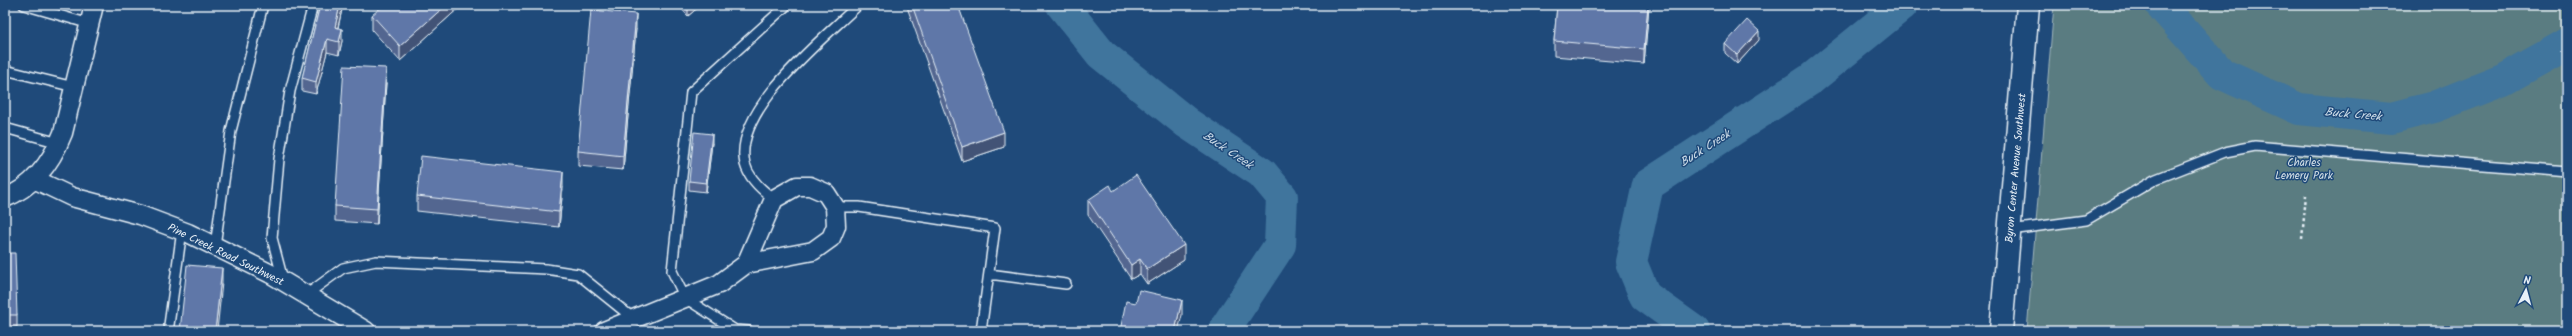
<svg xmlns="http://www.w3.org/2000/svg" width="2572" height="336" font-family="Kalam,sans-serif">
<style>
.green{fill:#5a7c81;stroke:#a1b6bc}
.lines{fill:none;stroke-linecap:round;stroke-linejoin:round}
.river{stroke:#40759d;stroke-width:32}
.lane-casing{stroke:#e8f1f8;stroke-width:12}
.street-casing{stroke:#e8f1f8;stroke-width:21}
.primary-casing{stroke:#e8f1f8;stroke-width:25}
.path{stroke:#e8f1f8;stroke-width:2.5;stroke-dasharray:3 3;stroke-linecap:butt}
.lane{stroke:#1f4a7a;stroke-width:9}
.street{stroke:#1f4a7a;stroke-width:18}
.primary{stroke:#1f4a7a;stroke-width:22}
.wall{fill:#526690;stroke:#e8f1f8}
.shaded-wall{fill:#425376;stroke:#e8f1f8}
.building{fill:#5f77a8;stroke:#e8f1f8}
.labels{text-anchor:middle;stroke-width:3;stroke-linejoin:round;paint-order:stroke}
.park-label{font-size:11px;fill:#d3dfe6;stroke:#1f4a7a}
.street-label{font-size:11px;fill:#e8f1f8;stroke:#1f4a7a}
.water-label{font-size:12px;font-style:italic;fill:#cfdeea;stroke:#1f4a7a}
</style>
<rect width="100%" height="100%" fill="#1f4a7a"/>
<filter id="ink" filterUnits="userSpaceOnUse"><feTurbulence type="fractalNoise" baseFrequency=".025" numOctaves="2"/><feDisplacementMap in="SourceGraphic" scale="8" xChannelSelector="R" yChannelSelector="G"/><feConvolveMatrix kernelMatrix="1 2 1 2 8 2 1 2 1" color-interpolation-filters="sRGB"/></filter>
<g filter="url(#ink)">
<path class="green" d="M 2054,5 L 2567,5 L 2567,331 L 2027,331 Z"/>
<g class="lines">
<path class="river" d="M 1062,5 L 1101,54 L 1187,123 L 1262,173 L 1282,197 L 1280,245 L 1226,327 L 1226,331
M 2161,5 L 2222,74 L 2299,109 L 2391,118 L 2434,107 L 2503,80 L 2567,44
M 1694,331 L 1645,296 L 1631,262 L 1648,185 L 1811,79 L 1902,5"/>
<defs>
<path id="lane" d="M 24,5 L 90,24
M 5,70 L 74,87
M 5,128 L 59,143
M 774,199 C 763,191 749,179 745,164 C 732,110 824,39 858,5
M 835,207 L 859,207 L 995,228 L 981,331
M 2010,230 L 2086,220 L 2156,179 L 2225,152 L 2255,146 L 2567,172
M 215,246 L 231,131 L 263,5
M 989,274 L 1066,284
M 283,280 L 272,238 L 279,159 L 290,91 L 313,5
M 306,295 L 343,268 L 376,261 L 546,269 L 578,274 L 634,319
M 169,325 L 182,230
M 749,331 L 735,330 L 685,298 L 672,271 L 691,92 L 787,5"/>
<path id="street" d="M 34,179 L 72,197 L 140,215 L 188,233 L 271,274 L 366,331
M 5,198 C 35,186 52,161 63,133 L 94,5
M 604,331 L 719,284 L 746,264 L 813,251 L 831,238 L 836,226 L 835,207 L 826,193 L 810,186 L 797,186 L 774,199 L 746,264"/>
<path id="primary" d="M 2001,331 L 2028,5"/>
</defs>
<use href="#lane" class="lane-casing"/>
<use href="#street" class="street-casing"/>
<use href="#primary" class="primary-casing"/>
<path class="path" d="M 2302,239 L 2306,195"/>
<use href="#lane" class="lane"/>
<use href="#street" class="street"/>
<use href="#primary" class="primary"/>
</g>
<path class="wall" d="M 320,5 L 343,5 L 338,28 L 342,41 L 339,55 L 327,52 L 316,94 L 302,91 L 302,78 Z
M 462,5 L 400,61 L 372,30 L 372,15 Z
M 678,5 L 701,5 L 688,16 Z
M 908,5 L 958,5 L 1004,147 L 962,161 L 908,10 Z
M 1557,5 L 1649,5 L 1644,64 L 1554,56 L 1554,41 Z
M 636,29 L 623,170 L 578,166 L 578,151 Z
M 1759,40 L 1737,64 L 1725,53 L 1725,44 Z
M 386,83 L 377,224 L 335,221 L 335,206 Z
M 712,143 L 706,192 L 689,190 L 689,181 Z
M 563,187 L 559,227 L 417,211 L 417,196 Z
M 1113,191 L 1184,260 L 1147,284 L 1140,274 L 1131,279 L 1088,215 L 1088,200 Z
M 5,253 L 17,315 L 17,327 L 5,328 Z"/>
<path class="shaded-wall" d="M 340,5 L 343,5 L 335,39 L 335,27 Z
M 446,5 L 462,5 L 400,61 L 400,46 Z
M 688,5 L 701,5 L 688,16 Z
M 1648,5 L 1649,5 L 1644,64 L 1644,49 Z
M 636,14 L 636,29 L 623,170 L 623,156 Z
M 342,29 L 342,41 L 339,55 L 339,42 Z
M 1759,31 L 1759,40 L 1737,64 L 1737,55 Z
M 327,39 L 327,52 L 316,94 L 316,82 Z
M 386,68 L 386,83 L 377,224 L 377,209 Z
M 1004,132 L 1004,147 L 962,161 L 962,147 Z
M 712,134 L 712,143 L 706,192 L 706,183 Z
M 563,172 L 563,187 L 559,227 L 559,212 Z
M 1184,245 L 1184,260 L 1147,284 L 1147,269 Z
M 1140,259 L 1140,274 L 1131,279 L 1131,265 Z
M 222,268 L 222,283 L 217,331 L 215,331 Z
M 1182,300 L 1182,315 L 1178,331 L 1175,331 Z"/>
<path class="building" d="M 320,5 L 340,5 L 335,27 L 342,29 L 339,42 L 327,39 L 316,82 L 302,78 Z
M 384,5 L 446,5 L 400,46 L 372,15 Z
M 912,5 L 958,5 L 1004,132 L 962,147 Z
M 1557,5 L 1648,5 L 1644,49 L 1554,41 Z
M 591,10 L 636,14 L 623,156 L 578,151 Z
M 1747,20 L 1759,31 L 1737,55 L 1725,44 Z
M 344,66 L 386,68 L 377,209 L 335,206 Z
M 694,132 L 712,134 L 706,183 L 689,181 Z
M 421,156 L 563,172 L 559,212 L 417,196 Z
M 1136,175 L 1184,245 L 1147,269 L 1140,259 L 1131,265 L 1088,200 L 1110,185 L 1113,191 Z
M 5,253 L 15,253 L 17,315 L 5,315 Z
M 187,265 L 222,268 L 215,331 L 180,331 Z
M 1139,290 L 1182,300 L 1175,331 L 1120,331 L 1126,301 L 1136,303 Z"/>
</g>
<g class="labels">
<g class="park-label">
<text x="2304" y="166">Charles<tspan x="2304" dy="13">Lemery Park</tspan></text>
</g>
<g class="street-label">
<text transform="translate(2015 168) rotate(-85)" y="4">Byron Center Avenue Southwest</text>
<text transform="translate(226 254) rotate(26)" y="4">Pine Creek Road Southwest</text>
</g>
<g class="water-label">
<text transform="translate(2353 114) rotate(5)" y="4">Buck Creek</text>
<text transform="translate(1705 148) rotate(-33)" y="4">Buck Creek</text>
<text transform="translate(1228 150) rotate(34)" y="4">Buck Creek</text>
</g>
</g>
<rect width="2572" height="336" fill="none" stroke="#1f4a7a" stroke-width="20"/>
<rect x="10" y="10" width="2552" height="316" fill="none" stroke="#e8f1f8" stroke-width="1.5" filter="url(#ink)"/>
<g transform="translate(2526 290) rotate(6)" stroke="#1f4a7a" stroke-width="3" paint-order="stroke">
<path d="M0-3L7 15L0 10L-7 15Z" fill="#e8f1f8"/>
<text y="-6" font-size="11" font-weight="bold" text-anchor="middle" fill="#e8f1f8">N</text>
</g>
</svg>
